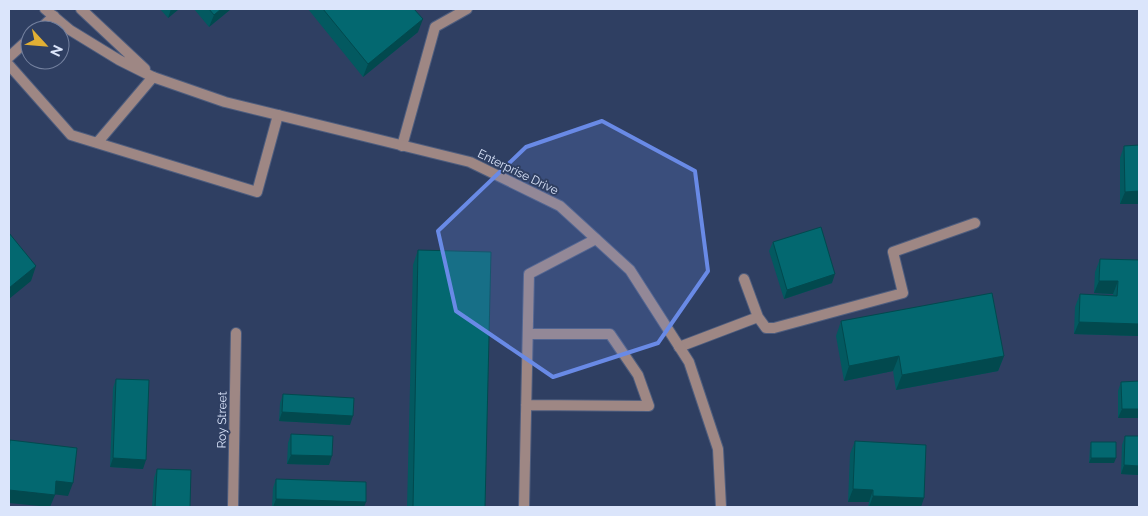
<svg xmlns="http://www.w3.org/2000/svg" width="1148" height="516" font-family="Raleway,sans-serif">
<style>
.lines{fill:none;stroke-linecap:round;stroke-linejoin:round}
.service-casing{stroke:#4e5d7e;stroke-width:12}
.minor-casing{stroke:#4e5d7e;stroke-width:12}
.tertiary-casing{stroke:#4e5d7e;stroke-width:12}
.service{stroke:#9e8784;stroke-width:10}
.minor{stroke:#9e8784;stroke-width:10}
.tertiary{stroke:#9e8784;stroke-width:10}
.wall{fill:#035960}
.shaded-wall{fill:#02494e}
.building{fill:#036870;stroke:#02494e}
.marked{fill:#698ae6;fill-opacity:0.2;stroke:#698ae6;stroke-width:4;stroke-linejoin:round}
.labels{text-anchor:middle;stroke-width:4;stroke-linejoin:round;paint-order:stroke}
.street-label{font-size:12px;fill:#dbe5fb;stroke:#2f3f62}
</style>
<rect width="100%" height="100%" fill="#2f3f62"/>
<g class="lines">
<defs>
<path id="service" d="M 39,30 L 54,16
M 9,57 L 30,38
M 9,65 L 71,135 L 257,192 L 278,115
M 97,143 L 153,77
M 402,146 L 435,27 L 467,9
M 758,317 L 766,328 L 774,328 L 903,293 L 893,252 L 975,223
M 679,347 L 758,317 L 744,279
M 526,405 L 649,406 L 638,375 L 610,334 L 528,334
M 524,507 L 529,274 L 596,239"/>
<path id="minor" d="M 233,507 L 236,333"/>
<path id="tertiary" d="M 45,9 L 70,30 L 119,60 L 153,77 L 225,102 L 470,162 L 560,206 L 630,270 L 689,362 L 718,449 L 721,507
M 81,9 L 145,69"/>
</defs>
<use href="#service" class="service-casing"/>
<use href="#minor" class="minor-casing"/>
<use href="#tertiary" class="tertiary-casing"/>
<use href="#service" class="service"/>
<use href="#minor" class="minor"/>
<use href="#tertiary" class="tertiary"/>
</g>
<path class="wall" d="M 160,9 L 179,9 L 168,18 Z
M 194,9 L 231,9 L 209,27 Z
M 308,9 L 414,9 L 418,32 L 363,77 Z
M 1139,145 L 1139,204 L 1120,204 L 1120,158 L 1124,146 Z
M 773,242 L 832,283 L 784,299 L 769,251 Z
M 418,250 L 485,507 L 407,507 L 413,265 Z
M 1100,259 L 1139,260 L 1139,347 L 1138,347 L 1139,336 L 1074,334 L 1075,307 L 1080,294 L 1113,295 L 1113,294 L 1094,293 L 1095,272 Z
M 841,321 L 1004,356 L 998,371 L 896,390 L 893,371 L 844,381 L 836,336 Z
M 116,379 L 143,469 L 110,467 L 113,388 Z
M 1139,381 L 1118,418 L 1118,391 L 1121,382 Z
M 283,394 L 350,425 L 279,421 L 280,403 Z
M 291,434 L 329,465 L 287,464 L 288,443 Z
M 1125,436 L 1139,436 L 1139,475 L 1121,474 L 1122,445 Z
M 855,441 L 921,507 L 868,507 L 869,502 L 848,502 L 850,454 Z
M 1091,442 L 1114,463 L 1089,463 L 1090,447 Z
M 157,469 L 190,507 L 152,507 L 154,478 Z
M 276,479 L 364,507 L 272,507 L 273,488 Z"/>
<path class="shaded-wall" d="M 171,9 L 179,9 L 168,18 Z
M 221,9 L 231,9 L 209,27 L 214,15 Z
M 423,19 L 418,32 L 363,77 L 368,64 Z
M 1139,191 L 1139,204 L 1120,204 L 1125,192 Z
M 36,266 L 31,281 L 9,299 L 9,288 Z
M 835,274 L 832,283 L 784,299 L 787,290 Z
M 1099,281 L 1118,281 L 1113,294 L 1094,293 Z
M 1079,322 L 1139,324 L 1139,336 L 1074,334 Z
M 899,356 L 893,371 L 844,381 L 849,366 Z
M 1004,356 L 998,371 L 896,390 L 902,375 Z
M 1122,409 L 1139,409 L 1139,418 L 1118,418 Z
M 282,412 L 353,416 L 350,425 L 279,421 Z
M 291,455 L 332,456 L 329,465 L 287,464 Z
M 113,458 L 146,460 L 143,469 L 110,467 Z
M 1091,458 L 1116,458 L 1114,463 L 1089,463 Z
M 1124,465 L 1139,466 L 1139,475 L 1121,474 Z
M 56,481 L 73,483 L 68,496 L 52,494 Z
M 853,489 L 873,490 L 869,502 L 848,502 Z
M 9,490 L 55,495 L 50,507 L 9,503 Z
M 873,496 L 924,498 L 921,507 L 869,507 Z
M 276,499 L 366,502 L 364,507 L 273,507 Z"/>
<path class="building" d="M 209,9 L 221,9 L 214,15 Z
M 323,9 L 414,9 L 423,19 L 368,64 Z
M 1139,145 L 1139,191 L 1125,192 L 1124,146 Z
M 821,227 L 835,274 L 787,290 L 773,242 Z
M 9,233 L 36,266 L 9,288 Z
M 418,250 L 491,252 L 485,507 L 413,507 Z
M 1100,259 L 1139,260 L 1139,324 L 1079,322 L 1080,294 L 1117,296 L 1118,281 L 1099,281 Z
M 992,293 L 1004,356 L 902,375 L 899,356 L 849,366 L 841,321 Z
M 116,379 L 149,380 L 146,460 L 113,458 Z
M 1139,381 L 1139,409 L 1122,409 L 1121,382 Z
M 283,394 L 354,398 L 353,416 L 282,412 Z
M 291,434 L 333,436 L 332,456 L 291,455 Z
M 1125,436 L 1139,436 L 1139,466 L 1124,465 Z
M 10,440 L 77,448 L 73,483 L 56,481 L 55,495 L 9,490 L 9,450 Z
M 855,441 L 926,445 L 924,498 L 873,496 L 873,490 L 853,489 Z
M 1091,442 L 1116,442 L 1116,458 L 1091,458 Z
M 157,469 L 191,470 L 190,507 L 155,507 Z
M 276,479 L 366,482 L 366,502 L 276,499 Z"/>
<path class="marked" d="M 602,121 L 695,171 L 708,271 L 658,343 L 553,377 L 456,311 L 438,231 L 526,147 Z"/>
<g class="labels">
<g class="street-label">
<text transform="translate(518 172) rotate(26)" y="4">Enterprise Drive</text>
<text transform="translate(222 420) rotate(-89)" y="4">Roy Street</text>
</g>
</g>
<rect width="1148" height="516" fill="none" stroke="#dbe5fb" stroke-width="20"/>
<g transform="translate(45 45) rotate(116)"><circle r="24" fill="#2f3f62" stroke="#74819f"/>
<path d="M0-4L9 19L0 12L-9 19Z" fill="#e1af34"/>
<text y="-8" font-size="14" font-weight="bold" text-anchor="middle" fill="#dbe5fb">N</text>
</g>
</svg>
